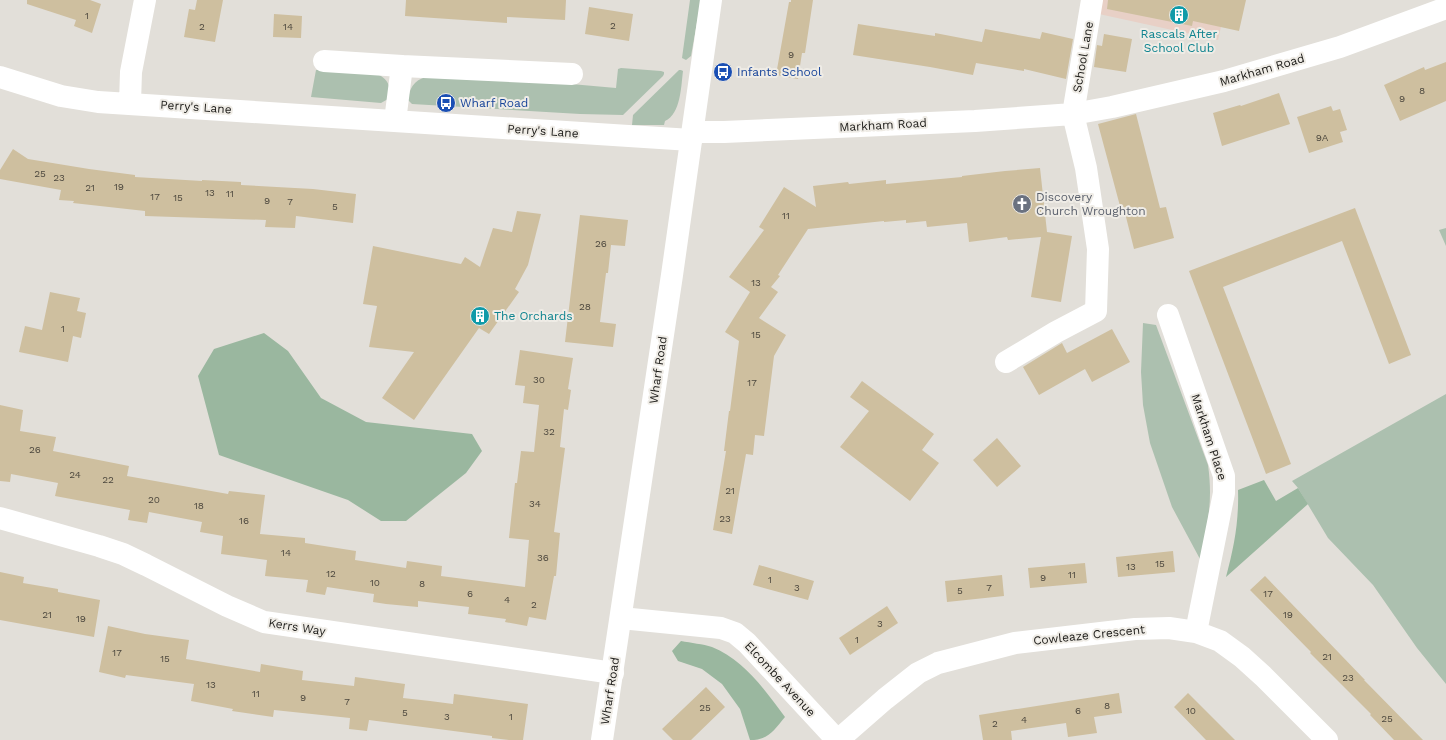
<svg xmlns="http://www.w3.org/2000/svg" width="1446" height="740" font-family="'Work Sans',sans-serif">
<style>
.commercial{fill:#e8d0c6}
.green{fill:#acc0af}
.forest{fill:#9ab79f}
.building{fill:#cebf9f}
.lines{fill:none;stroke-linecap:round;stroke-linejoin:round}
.street{stroke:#fff;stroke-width:22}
.secondary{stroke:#fff;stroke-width:22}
.labels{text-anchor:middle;stroke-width:4;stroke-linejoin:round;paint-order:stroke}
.number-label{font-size:10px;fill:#4d483e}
.culture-label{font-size:12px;fill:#0d838f;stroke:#efece6}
.street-label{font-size:12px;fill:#22211e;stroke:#efece6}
.transit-label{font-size:12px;fill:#164399;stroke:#efece6;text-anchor:start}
.worship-label{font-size:12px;fill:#5b616d;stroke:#efece6;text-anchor:start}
</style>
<rect width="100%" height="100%" fill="#e2dfd9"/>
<path class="commercial" d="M 1101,0 L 1227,0 L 1218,40 L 1099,14 Z"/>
<path class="green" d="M 690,0 L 701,0 L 691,56 L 686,60 L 682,58 Z
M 621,68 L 661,71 L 664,72 L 664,74 L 663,76 L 623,115 L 580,114 L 412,104 L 408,100 C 409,89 414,80 426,77 L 571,84 L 616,88 L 618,69 Z
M 316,70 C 334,70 383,64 389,86 C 390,90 388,95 388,99 L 381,103 L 311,97 Z
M 679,70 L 681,70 L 683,71 C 681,86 681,114 665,121 L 664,125 L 632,125 L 633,115 Z
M 1446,228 L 1446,246 L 1439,230 Z
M 1143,323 L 1156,325 L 1208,465 C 1213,501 1208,524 1200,559 L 1172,507 L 1150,443 L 1143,405 L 1141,372 Z
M 1446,394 L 1446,684 L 1417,648 L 1373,585 L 1328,538 L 1298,488 L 1292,481 Z"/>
<path class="forest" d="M 264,333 L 288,351 L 321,398 L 366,422 L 472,434 L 482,451 L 466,473 L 406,521 L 381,521 L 348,500 L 219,455 L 198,376 L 214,349 Z
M 1264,480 L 1276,501 L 1298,488 L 1308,504 L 1226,577 C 1234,547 1239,522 1238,490 Z
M 681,641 C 691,643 703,644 712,647 C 744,660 765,690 785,717 C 774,730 769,740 750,740 L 740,709 L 722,684 L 702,669 L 678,661 L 672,651 Z"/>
<path class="building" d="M 27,0 L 90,0 L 101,4 L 92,33 L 74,26 L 76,20 L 27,4 Z
M 197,0 L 223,0 L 215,42 L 184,37 L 189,9 L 195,10 Z
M 406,0 L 566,0 L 565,20 L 507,17 L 507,23 L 405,16 Z
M 791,0 L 813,0 L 805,53 L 802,53 L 798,79 L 776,75 L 789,2 L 791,2 Z
M 1108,0 L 1246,0 L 1239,31 L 1193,21 L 1192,26 L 1107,9 Z
M 589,7 L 633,14 L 629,41 L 585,34 Z
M 274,14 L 302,16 L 301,38 L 273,37 Z
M 858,24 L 935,36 L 935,33 L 982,42 L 985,29 L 1040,39 L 1042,32 L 1073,39 L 1066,79 L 1024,69 L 1024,71 L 976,63 L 973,75 L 930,67 L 853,55 Z
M 1104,34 L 1132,39 L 1126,72 L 1094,67 L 1097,45 L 1102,46 Z
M 1446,62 L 1446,101 L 1400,121 L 1384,85 L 1424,67 L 1425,70 Z
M 1279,93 L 1290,124 L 1222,146 L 1213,113 L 1240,105 L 1241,106 Z
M 1331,106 L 1333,111 L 1340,109 L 1347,130 L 1340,132 L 1343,142 L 1309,153 L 1297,117 Z
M 1136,114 L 1160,208 L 1166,207 L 1174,238 L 1134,249 L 1123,205 L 1120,206 L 1098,124 Z
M 13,149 L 28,159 L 89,169 L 135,175 L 135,177 L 202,181 L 202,180 L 241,182 L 241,185 L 313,189 L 356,194 L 353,223 L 296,216 L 295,228 L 265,227 L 266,220 L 145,216 L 145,211 L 73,203 L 74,201 L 59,200 L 61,190 L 0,179 L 0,170 Z
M 1040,168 L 1047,232 L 1072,236 L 1061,302 L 1031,297 L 1041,237 L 1008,240 L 1007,237 L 969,242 L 967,223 L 927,227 L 926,221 L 906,223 L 906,220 L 884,222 L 884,221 L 808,229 L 778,275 L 780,276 L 771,287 L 778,292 L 759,318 L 786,335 L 774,356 L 764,436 L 755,435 L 753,455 L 746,454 L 732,534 L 713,530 L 726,451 L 724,451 L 729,411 L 730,411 L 739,341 L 725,332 L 750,292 L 729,277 L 764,230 L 759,227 L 784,187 L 816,207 L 813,186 L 848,182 L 849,184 L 886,180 L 886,184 L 962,177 L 962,176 L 1005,171 Z
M 1355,208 L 1411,355 L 1389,364 L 1342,241 L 1223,287 L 1291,464 L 1266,474 L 1189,271 Z
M 517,211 L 541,214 L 528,265 L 515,289 L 519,292 L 489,334 L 479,328 L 414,420 L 382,398 L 414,352 L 369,347 L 377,306 L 363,304 L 373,246 L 461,264 L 465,257 L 480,267 L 493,228 L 512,232 Z
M 580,215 L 628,220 L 625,246 L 611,245 L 608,273 L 606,273 L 600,322 L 616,324 L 613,347 L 565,342 Z
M 50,292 L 80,298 L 77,311 L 86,313 L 81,338 L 73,336 L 68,362 L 19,352 L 25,326 L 42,330 Z
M 1112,329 L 1130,362 L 1092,382 L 1085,369 L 1039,395 L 1023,367 L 1062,343 L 1067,353 Z
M 520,350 L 573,358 L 568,389 L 571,390 L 568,410 L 564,409 L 560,447 L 565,448 L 554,532 L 560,533 L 556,576 L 554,576 L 546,620 L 529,617 L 527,626 L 505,622 L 506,619 L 468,614 L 469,607 L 418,601 L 418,607 L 386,604 L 373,602 L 374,594 L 327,587 L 325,595 L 306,592 L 308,580 L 265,576 L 267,560 L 221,554 L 223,536 L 200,532 L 202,522 L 149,512 L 147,523 L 128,520 L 130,510 L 55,496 L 58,483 L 11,474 L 10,482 L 0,481 L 0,405 L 23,410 L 20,431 L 56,437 L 53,451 L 129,466 L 127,476 L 228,494 L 229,491 L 265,495 L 260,534 L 305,538 L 305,543 L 356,551 L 355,560 L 406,568 L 407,561 L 442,566 L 441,576 L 525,587 L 529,540 L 509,538 L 515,483 L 517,483 L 521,451 L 534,452 L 539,405 L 523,403 L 525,386 L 515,385 Z
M 862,381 L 934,434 L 922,450 L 939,463 L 910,501 L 840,447 L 869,411 L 850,397 Z
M 997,438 L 1021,466 L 997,487 L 973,460 Z
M 1173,551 L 1175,572 L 1118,577 L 1116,557 Z
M 1085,563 L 1087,583 L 1030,588 L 1028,568 Z
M 759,565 L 814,581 L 808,600 L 753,585 Z
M 0,572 L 24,577 L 23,583 L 58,589 L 58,592 L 100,600 L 94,637 L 0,620 Z
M 1002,575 L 1004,596 L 947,602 L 945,581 Z
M 1265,576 L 1365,680 L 1364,680 L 1423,740 L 1394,740 L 1370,715 L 1371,714 L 1310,653 L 1311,652 L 1250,590 Z
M 887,606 L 898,623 L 850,655 L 839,638 Z
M 108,626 L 145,634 L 189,640 L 186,659 L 260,672 L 261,664 L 303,671 L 302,680 L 354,686 L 355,677 L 405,684 L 403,698 L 430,701 L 453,704 L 454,694 L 528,704 L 523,740 L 509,740 L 492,738 L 492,736 L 369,720 L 367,731 L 349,729 L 350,718 L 274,710 L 273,717 L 232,711 L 233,709 L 191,701 L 194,684 L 126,675 L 125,678 L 99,672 Z
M 706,687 L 725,707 L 691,740 L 673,740 L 662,729 Z
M 1119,693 L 1122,713 L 1094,717 L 1097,733 L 1068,737 L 1066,723 L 1011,731 L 1012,740 L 983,740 L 979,715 Z
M 1188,693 L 1235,740 L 1206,740 L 1174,707 Z"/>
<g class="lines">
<path class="street" d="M 324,61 L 402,66 L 572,74
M 0,77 L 61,96 L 98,102 L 691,140
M 130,103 L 131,72 L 145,0
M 395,121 L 402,66
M 693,132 L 724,132 L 975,121 L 1073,114 L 1112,107 L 1224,81 L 1340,47 L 1446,8
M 1168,315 L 1224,476 L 1224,493 L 1196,632
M 1006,362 L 1056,332 L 1096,311 L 1098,249 L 1086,168 L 1073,114 L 1092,0
M 0,518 L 99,546 L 123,554 L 146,565 L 227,606 L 264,622 L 613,673
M 621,618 L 721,628 L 735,633 L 747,643 L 837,740
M 838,740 L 885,699 L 918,673 L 938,663 L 1015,643 L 1135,629 L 1169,628 L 1196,632 L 1220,641 L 1242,657 L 1263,676 L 1327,740"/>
<path class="secondary" d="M 602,740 L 672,275 L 711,0"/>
</g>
<defs>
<symbol id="building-disc" viewBox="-11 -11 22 22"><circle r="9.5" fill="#0f9aa8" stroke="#efece6"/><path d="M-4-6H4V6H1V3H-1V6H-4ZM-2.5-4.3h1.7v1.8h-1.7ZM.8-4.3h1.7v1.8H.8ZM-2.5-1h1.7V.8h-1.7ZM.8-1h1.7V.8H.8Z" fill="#fff"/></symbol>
<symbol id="bus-disc" viewBox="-11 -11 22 22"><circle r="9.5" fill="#1a4fb4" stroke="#efece6"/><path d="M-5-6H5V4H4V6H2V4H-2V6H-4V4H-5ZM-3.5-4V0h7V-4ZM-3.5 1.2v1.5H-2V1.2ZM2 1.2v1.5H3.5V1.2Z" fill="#fff"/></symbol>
<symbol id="church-disc" viewBox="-11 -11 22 22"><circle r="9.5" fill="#6b7280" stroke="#efece6"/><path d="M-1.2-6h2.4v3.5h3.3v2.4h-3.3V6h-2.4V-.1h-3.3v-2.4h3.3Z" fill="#fff"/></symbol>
</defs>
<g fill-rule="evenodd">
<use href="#building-disc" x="1168" y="4" width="22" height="22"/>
<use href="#bus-disc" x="712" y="61" width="22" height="22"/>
<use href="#bus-disc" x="435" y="92" width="22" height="22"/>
<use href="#church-disc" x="1011" y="193" width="22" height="22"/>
<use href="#building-disc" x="469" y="305" width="22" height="22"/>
</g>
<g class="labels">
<g class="number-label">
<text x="87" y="19">1</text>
<text x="613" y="29">2</text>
<text x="202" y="30">2</text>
<text x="288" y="30">14</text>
<text x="791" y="58">9</text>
<text x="1422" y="94">8</text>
<text x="1402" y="102">9</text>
<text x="1322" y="141">9A</text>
<text x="40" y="177">25</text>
<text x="59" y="181">23</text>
<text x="119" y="190">19</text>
<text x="90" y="191">21</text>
<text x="210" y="196">13</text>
<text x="230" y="197">11</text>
<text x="155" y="200">17</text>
<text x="178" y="201">15</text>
<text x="267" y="204">9</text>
<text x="290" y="205">7</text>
<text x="335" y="210">5</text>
<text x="786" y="219">11</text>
<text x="601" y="247">26</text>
<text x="756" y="286">13</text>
<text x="585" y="310">28</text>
<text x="63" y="332">1</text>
<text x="756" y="338">15</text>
<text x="539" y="383">30</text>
<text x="752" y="386">17</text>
<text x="549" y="435">32</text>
<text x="35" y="453">26</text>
<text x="75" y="478">24</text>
<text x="108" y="483">22</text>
<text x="730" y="494">21</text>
<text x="154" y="503">20</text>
<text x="535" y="507">34</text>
<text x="199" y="509">18</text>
<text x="725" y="522">23</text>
<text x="244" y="524">16</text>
<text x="286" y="556">14</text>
<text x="543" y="561">36</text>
<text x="1160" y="567">15</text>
<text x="1131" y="570">13</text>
<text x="331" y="577">12</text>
<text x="1072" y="578">11</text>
<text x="1043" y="581">9</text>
<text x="770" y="583">1</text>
<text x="375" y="586">10</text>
<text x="422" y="587">8</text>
<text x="797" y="591">3</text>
<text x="989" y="591">7</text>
<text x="960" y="594">5</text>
<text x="470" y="597">6</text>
<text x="1268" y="597">17</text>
<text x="507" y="603">4</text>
<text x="534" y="608">2</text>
<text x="47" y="618">21</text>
<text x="1288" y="618">19</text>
<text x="81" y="622">19</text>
<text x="880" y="627">3</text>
<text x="857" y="643">1</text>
<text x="117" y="656">17</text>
<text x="1327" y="660">21</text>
<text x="165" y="662">15</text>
<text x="1348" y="681">23</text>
<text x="211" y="688">13</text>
<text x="256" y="697">11</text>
<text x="303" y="701">9</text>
<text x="347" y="705">7</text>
<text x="1107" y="709">8</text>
<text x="705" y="711">25</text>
<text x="1078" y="714">6</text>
<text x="1191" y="714">10</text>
<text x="405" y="716">5</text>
<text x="447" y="720">3</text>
<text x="511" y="720">1</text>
<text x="1387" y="722">25</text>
<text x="1024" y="723">4</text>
<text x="995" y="727">2</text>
</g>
<g class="culture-label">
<text x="1179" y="38">Rascals After<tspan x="1179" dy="14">School Club</tspan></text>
<text x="494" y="320" text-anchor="start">The Orchards</text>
</g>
<g class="street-label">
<text transform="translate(1083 57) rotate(-80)" y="4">School Lane</text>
<text transform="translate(1262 70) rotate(-16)" y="4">Markham Road</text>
<text transform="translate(196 107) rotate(4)" y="4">Perry's Lane</text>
<text transform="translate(883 125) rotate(-3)" y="4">Markham Road</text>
<text transform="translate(543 131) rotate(4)" y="4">Perry's Lane</text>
<text transform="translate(658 370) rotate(-82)" y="4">Wharf Road</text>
<text transform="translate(1209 437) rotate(72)" y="4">Markham Place</text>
<text transform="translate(297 627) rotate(9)" y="4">Kerrs Way</text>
<text transform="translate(1089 635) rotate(-6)" y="4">Cowleaze Crescent</text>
<text transform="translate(780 679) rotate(47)" y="4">Elcombe Avenue</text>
<text transform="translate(610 691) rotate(-81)" y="4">Wharf Road</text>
</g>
<g class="transit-label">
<text x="737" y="76">Infants School</text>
<text x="460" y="107">Wharf Road</text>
</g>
<g class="worship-label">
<text x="1036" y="201">Discovery<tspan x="1036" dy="14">Church Wroughton</tspan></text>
</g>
</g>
</svg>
